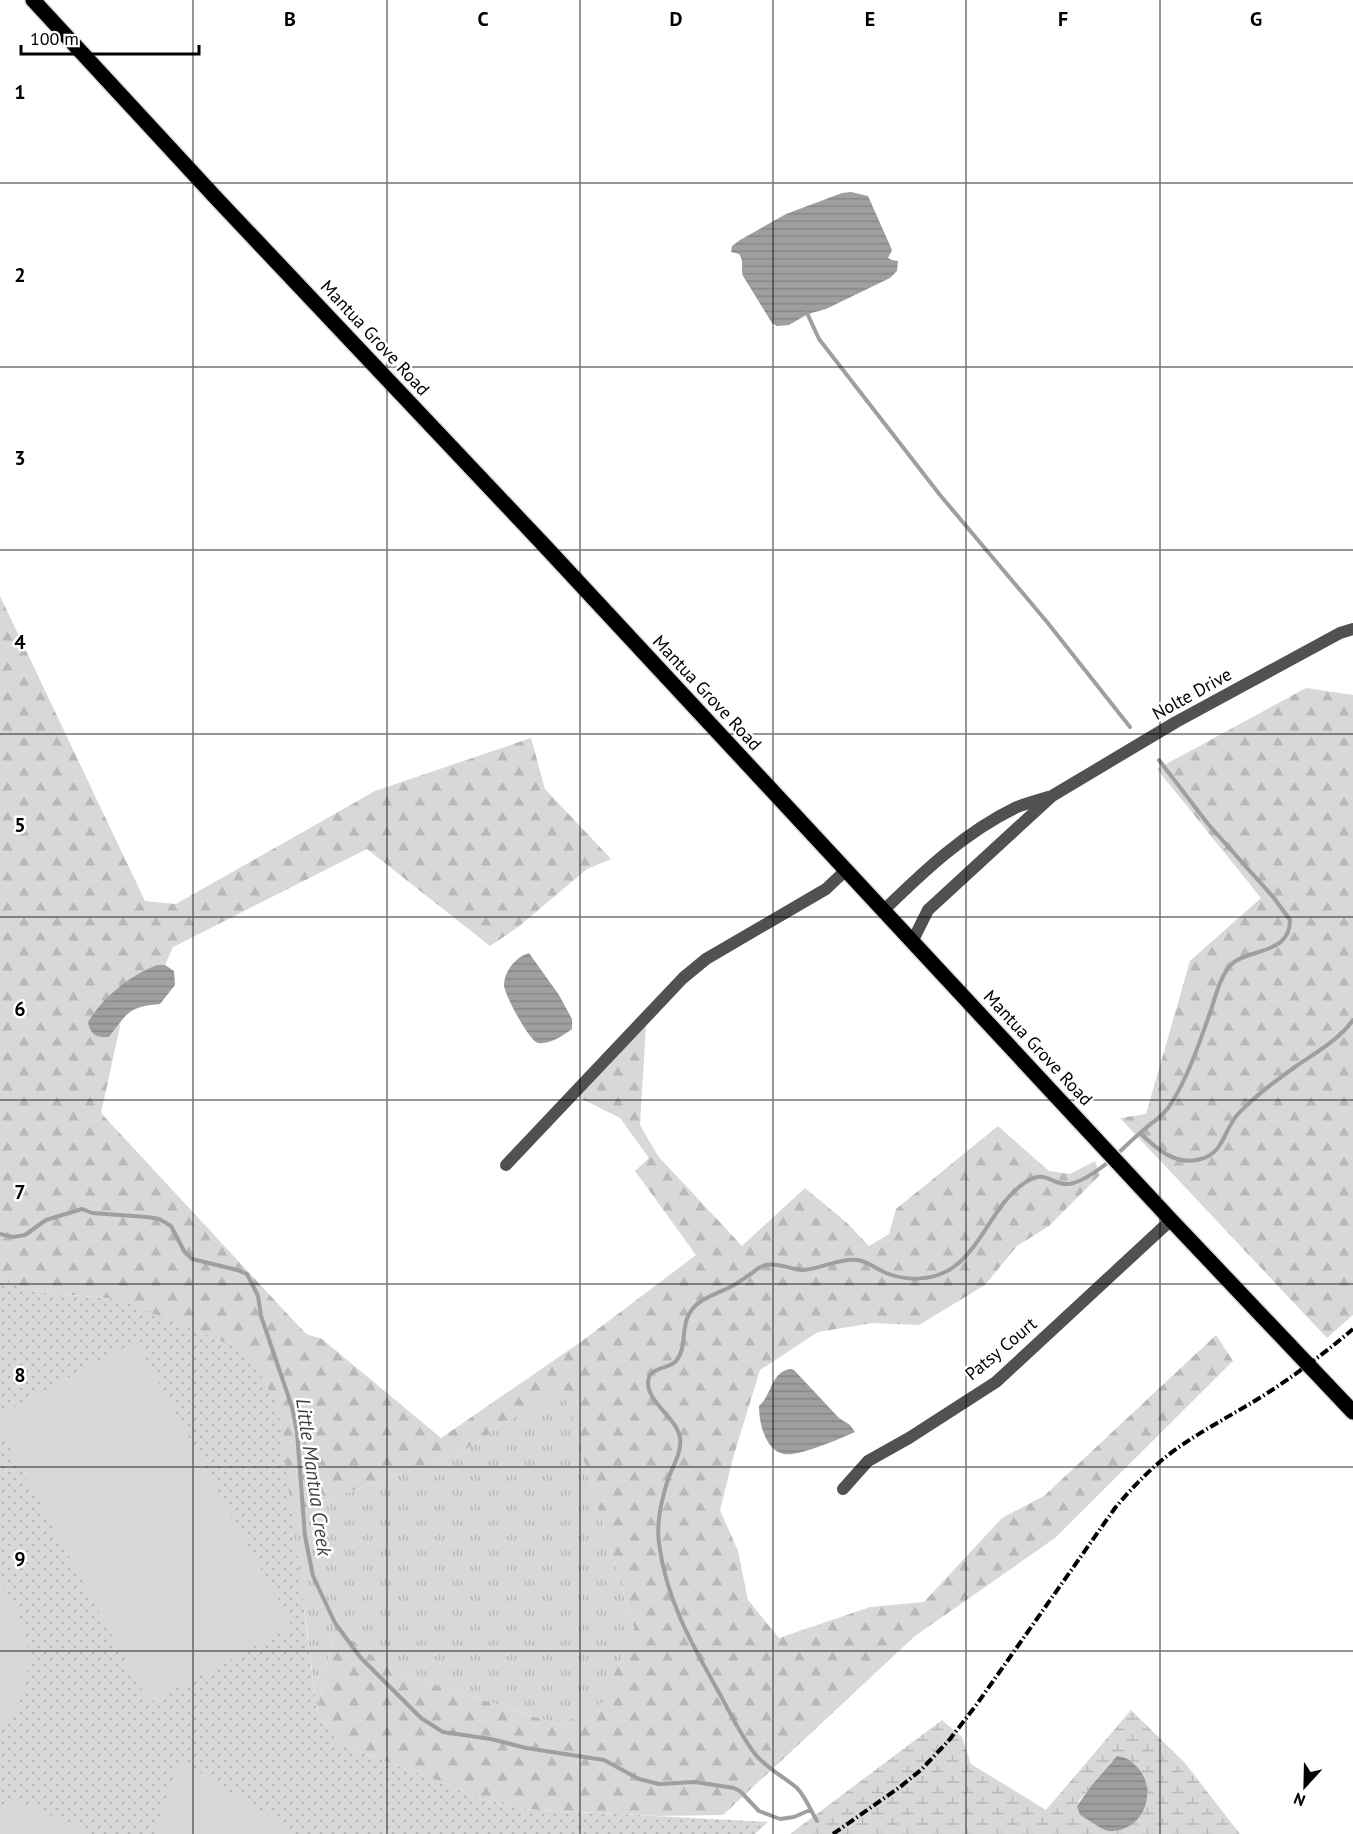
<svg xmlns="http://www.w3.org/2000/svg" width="1353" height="1834" font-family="'PT Sans',sans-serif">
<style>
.grass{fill:url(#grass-tufts)}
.forest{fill:url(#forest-firs)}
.wetland{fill:url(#wetland-marsh);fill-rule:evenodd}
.park{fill:url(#park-dots)}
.pitch{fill:#d8d8d8}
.water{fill:url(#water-rules)}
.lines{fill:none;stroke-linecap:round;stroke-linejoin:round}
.stream{stroke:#9f9f9f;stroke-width:4}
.major-casing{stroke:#dbdbdb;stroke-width:18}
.minor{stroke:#515151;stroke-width:12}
.major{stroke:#000;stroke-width:15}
.rail{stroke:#000;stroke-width:4;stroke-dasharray:9 3 1.5 3;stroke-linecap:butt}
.grid{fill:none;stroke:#000;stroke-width:1.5;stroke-opacity:0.55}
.labels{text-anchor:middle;stroke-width:5;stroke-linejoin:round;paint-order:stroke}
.street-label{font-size:18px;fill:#000;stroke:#fff}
.water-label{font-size:20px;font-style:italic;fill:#404040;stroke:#fff}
.grid-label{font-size:20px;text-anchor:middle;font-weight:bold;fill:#000;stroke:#fff;stroke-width:5;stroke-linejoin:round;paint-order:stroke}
</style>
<defs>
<pattern id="grass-tufts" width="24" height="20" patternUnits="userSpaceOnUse" patternTransform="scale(1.5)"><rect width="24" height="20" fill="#d8d8d8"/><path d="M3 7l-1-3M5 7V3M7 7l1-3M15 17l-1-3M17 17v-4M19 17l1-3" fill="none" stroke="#b8b8b8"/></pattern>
<pattern id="forest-firs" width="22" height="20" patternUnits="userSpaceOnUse" patternTransform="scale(1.5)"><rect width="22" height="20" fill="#d8d8d8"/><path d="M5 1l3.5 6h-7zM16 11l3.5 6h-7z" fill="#b8b8b8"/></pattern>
<pattern id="wetland-marsh" width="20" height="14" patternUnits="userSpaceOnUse" patternTransform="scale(1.5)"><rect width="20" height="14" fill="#d8d8d8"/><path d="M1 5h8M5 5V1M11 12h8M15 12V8" fill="none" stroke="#b8b8b8"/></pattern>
<pattern id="park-dots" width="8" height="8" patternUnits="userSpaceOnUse" patternTransform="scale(1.5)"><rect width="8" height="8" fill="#d8d8d8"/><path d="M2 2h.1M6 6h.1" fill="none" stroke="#b8b8b8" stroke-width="1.8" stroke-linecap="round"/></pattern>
<pattern id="water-rules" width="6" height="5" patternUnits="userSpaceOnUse" patternTransform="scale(1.5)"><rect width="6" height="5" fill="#9f9f9f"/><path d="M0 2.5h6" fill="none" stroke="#878787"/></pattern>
</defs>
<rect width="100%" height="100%" fill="#fff"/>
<path class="grass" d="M 562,1386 L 634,1628 L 602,1704 L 560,1725 L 391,1670 L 335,1627 L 317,1711 L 307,1629 L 290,1513 L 461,1452 Z"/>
<path class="forest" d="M 0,596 L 145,901 L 176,904 L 375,791 L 531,738 L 545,789 L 611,859 L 587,869 L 517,928 L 490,946 L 367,849 L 173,947 L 165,965 L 157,965 L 109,1037 L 121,1022 L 101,1113 L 306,1334 L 322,1339 L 441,1438 L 582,1341 L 696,1255 L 635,1171 L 649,1158 L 620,1118 L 578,1097 L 646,1025 L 640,1125 L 658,1156 L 742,1246 L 805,1188 L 847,1223 L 869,1246 L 889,1234 L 896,1209 L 998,1126 L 1049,1171 L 1070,1174 L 1095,1161 L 1100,1175 L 1049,1226 L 1017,1246 L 985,1285 L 919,1325 L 873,1323 L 818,1332 L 760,1370 L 733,1458 L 720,1510 L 738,1551 L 748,1600 L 779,1638 L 870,1607 L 924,1602 L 1002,1518 L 1044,1496 L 1216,1335 L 1233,1361 L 1055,1538 L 915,1636 L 723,1815 L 658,1816 L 521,1809 L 476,1797 L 439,1781 L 339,1744 L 317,1711 L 335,1627 L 391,1670 L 560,1725 L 602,1703 L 634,1628 L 562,1387 L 461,1452 L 290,1513 L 278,1405 L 117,1299 L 28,1291 L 0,1276 Z
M 1306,688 L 1353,695 L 1353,1315 L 1327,1338 L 1120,1118 L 1146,1114 L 1190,961 L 1261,898 L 1157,769 Z"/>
<path class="wetland" d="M 1131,1710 L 1185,1763 L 1240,1834 L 790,1834 L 942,1720 L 962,1737 L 971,1764 L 1046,1810 ZM 1123,1757 L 1137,1766 L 1108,1831 L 1080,1815 L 1077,1806 L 1079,1801 L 1112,1761 Z"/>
<path class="park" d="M 0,1276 L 28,1291 L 117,1299 L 246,1351 L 278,1405 L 317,1711 L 339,1744 L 439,1781 L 476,1797 L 521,1809 L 768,1822 L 755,1834 L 0,1834 Z"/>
<path class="pitch" d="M 136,1341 L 292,1626 L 149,1703 L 0,1430 L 0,1415 Z
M 0,1582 C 35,1627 37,1678 7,1726 L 0,1724 Z
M 180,1760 L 292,1830 L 292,1834 L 154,1834 Z
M 6,1798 L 92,1831 L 91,1834 L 0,1834 L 0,1814 Z"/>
<path class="water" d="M 851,192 L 868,196 L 892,250 L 888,258 L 892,260 L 898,261 L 897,271 L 890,278 L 826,309 L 808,314 L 789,325 L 777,326 L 772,323 L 743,276 C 740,266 745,263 739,254 L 731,252 L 732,246 L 740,240 L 786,214 L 842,193 Z
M 529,953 L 559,995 L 572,1019 L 572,1029 C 564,1035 549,1045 538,1043 C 530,1042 503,993 504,984 C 505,970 516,957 529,953 Z
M 157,965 L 165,965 L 174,971 L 175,985 L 160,1004 C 127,1007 128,1013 109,1037 C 96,1038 90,1034 88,1022 C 104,996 129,976 157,965 Z
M 791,1369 L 794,1370 L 839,1418 L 850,1425 L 855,1432 C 842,1438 829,1443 815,1448 C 808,1450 800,1453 792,1454 C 767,1458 759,1425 759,1406 C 772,1395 771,1371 791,1369 Z
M 1117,1756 C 1125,1757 1128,1759 1134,1764 C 1161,1787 1144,1834 1108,1831 C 1099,1828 1089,1820 1080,1815 L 1077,1806 L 1091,1786 Z"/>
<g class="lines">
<path class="stream" d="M 807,313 L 819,339 L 940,495 L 1047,622 L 1130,727
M 1141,1134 C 1158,1150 1176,1166 1201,1159 C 1224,1153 1224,1129 1238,1114 C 1255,1096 1275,1081 1295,1067 C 1315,1053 1339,1040 1353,1020
M 1116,1155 C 1126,1146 1136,1136 1147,1127 C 1157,1119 1166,1113 1172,1102 C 1189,1075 1199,1043 1210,1013 C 1215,998 1219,980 1229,967 C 1245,947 1290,957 1290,920 L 1274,898 L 1208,824 L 1159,760
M 0,1234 L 13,1237 L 25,1235 L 46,1220 L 82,1209 L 92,1213 L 147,1217 L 159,1219 L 171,1226 L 184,1251 L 192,1259 L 237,1270 L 247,1274 L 258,1296 L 261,1316 L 292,1407 L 297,1432 L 305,1536 L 313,1576 L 335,1623 L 360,1657 L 421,1718 L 443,1732 L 491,1739 L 526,1748 L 604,1760 L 639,1779 L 659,1784 L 695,1782 L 734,1788 L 740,1791 L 759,1811 L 780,1819 L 794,1817 L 810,1810
M 817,1821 C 811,1811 805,1796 797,1788 C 783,1776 767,1769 755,1754 C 742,1737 732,1717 722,1698 C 694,1648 666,1601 659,1543 C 656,1522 662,1499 668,1479 C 673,1466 682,1452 680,1438 C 677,1418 647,1402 648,1382 C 649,1366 668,1370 676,1361 C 687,1348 681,1328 689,1314 C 691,1311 693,1308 695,1306 C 705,1296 722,1292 734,1285 C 740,1282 746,1277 752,1273 C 756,1270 760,1266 766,1265 C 778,1262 791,1270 803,1270 C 821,1269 839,1258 857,1260 C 868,1261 876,1269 886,1273 C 906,1281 930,1281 949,1270 C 980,1252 993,1205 1023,1184 C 1046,1167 1051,1186 1069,1184 C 1082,1182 1100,1169 1111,1160"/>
<defs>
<path id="major" d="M 33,0 L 216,198 L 542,543 L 1171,1220 L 1353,1412"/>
</defs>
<use href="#major" class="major-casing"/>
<path class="minor" d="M 883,911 C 924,871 965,832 1017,807 C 1027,803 1038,800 1048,797
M 912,942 L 928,910 L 1052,796 L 1176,722 L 1340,633 L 1353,629
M 506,1165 L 683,978 L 706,959 L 826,889 L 845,871
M 843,1489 L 868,1461 L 909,1438 L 996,1382 L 1171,1220"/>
<use href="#major" class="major"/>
<path class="rail" d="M 833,1834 L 900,1787 L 922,1769 L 950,1739 L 977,1704 L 1115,1508 C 1131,1489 1148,1471 1167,1456 C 1199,1431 1235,1414 1269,1392 C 1298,1373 1326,1352 1353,1329"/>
</g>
<path class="grid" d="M 193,0 L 193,1834M 387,0 L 387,1834M 580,0 L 580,1834M 773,0 L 773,1834M 966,0 L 966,1834M 1160,0 L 1160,1834M 0,183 L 1353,183M 0,367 L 1353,367M 0,550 L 1353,550M 0,734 L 1353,734M 0,917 L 1353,917M 0,1100 L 1353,1100M 0,1284 L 1353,1284M 0,1467 L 1353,1467M 0,1651 L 1353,1651"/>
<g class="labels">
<g class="street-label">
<text transform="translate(375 338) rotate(47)" y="6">Mantua Grove Road</text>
<text transform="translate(707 693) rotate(47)" y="6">Mantua Grove Road</text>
<text transform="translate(1192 694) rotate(-29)" y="6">Nolte Drive</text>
<text transform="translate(1038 1048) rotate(47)" y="6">Mantua Grove Road</text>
<text transform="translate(1001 1349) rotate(-40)" y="6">Patsy Court</text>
</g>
<g class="water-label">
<text transform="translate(314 1477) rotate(82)" y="7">Little Mantua Creek</text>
</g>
</g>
<g class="grid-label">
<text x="290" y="26">B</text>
<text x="483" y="26">C</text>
<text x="676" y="26">D</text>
<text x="870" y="26">E</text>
<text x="1063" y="26">F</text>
<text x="1256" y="26">G</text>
<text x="20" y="99">1</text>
<text x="20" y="282">2</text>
<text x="20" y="465">3</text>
<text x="20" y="649">4</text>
<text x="20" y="832">5</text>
<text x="20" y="1016">6</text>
<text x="20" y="1199">7</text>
<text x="20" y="1382">8</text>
<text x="20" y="1566">9</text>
</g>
<g transform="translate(1305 1786) rotate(202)" stroke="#ffffff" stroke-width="4.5" paint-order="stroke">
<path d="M0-4.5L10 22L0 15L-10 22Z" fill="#000000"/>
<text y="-9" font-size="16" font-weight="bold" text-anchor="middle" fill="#000000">N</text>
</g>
<path d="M21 45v9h178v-9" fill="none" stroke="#000000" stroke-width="3"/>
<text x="30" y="45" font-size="18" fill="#000000" stroke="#ffffff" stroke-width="4.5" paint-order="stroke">100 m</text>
</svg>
